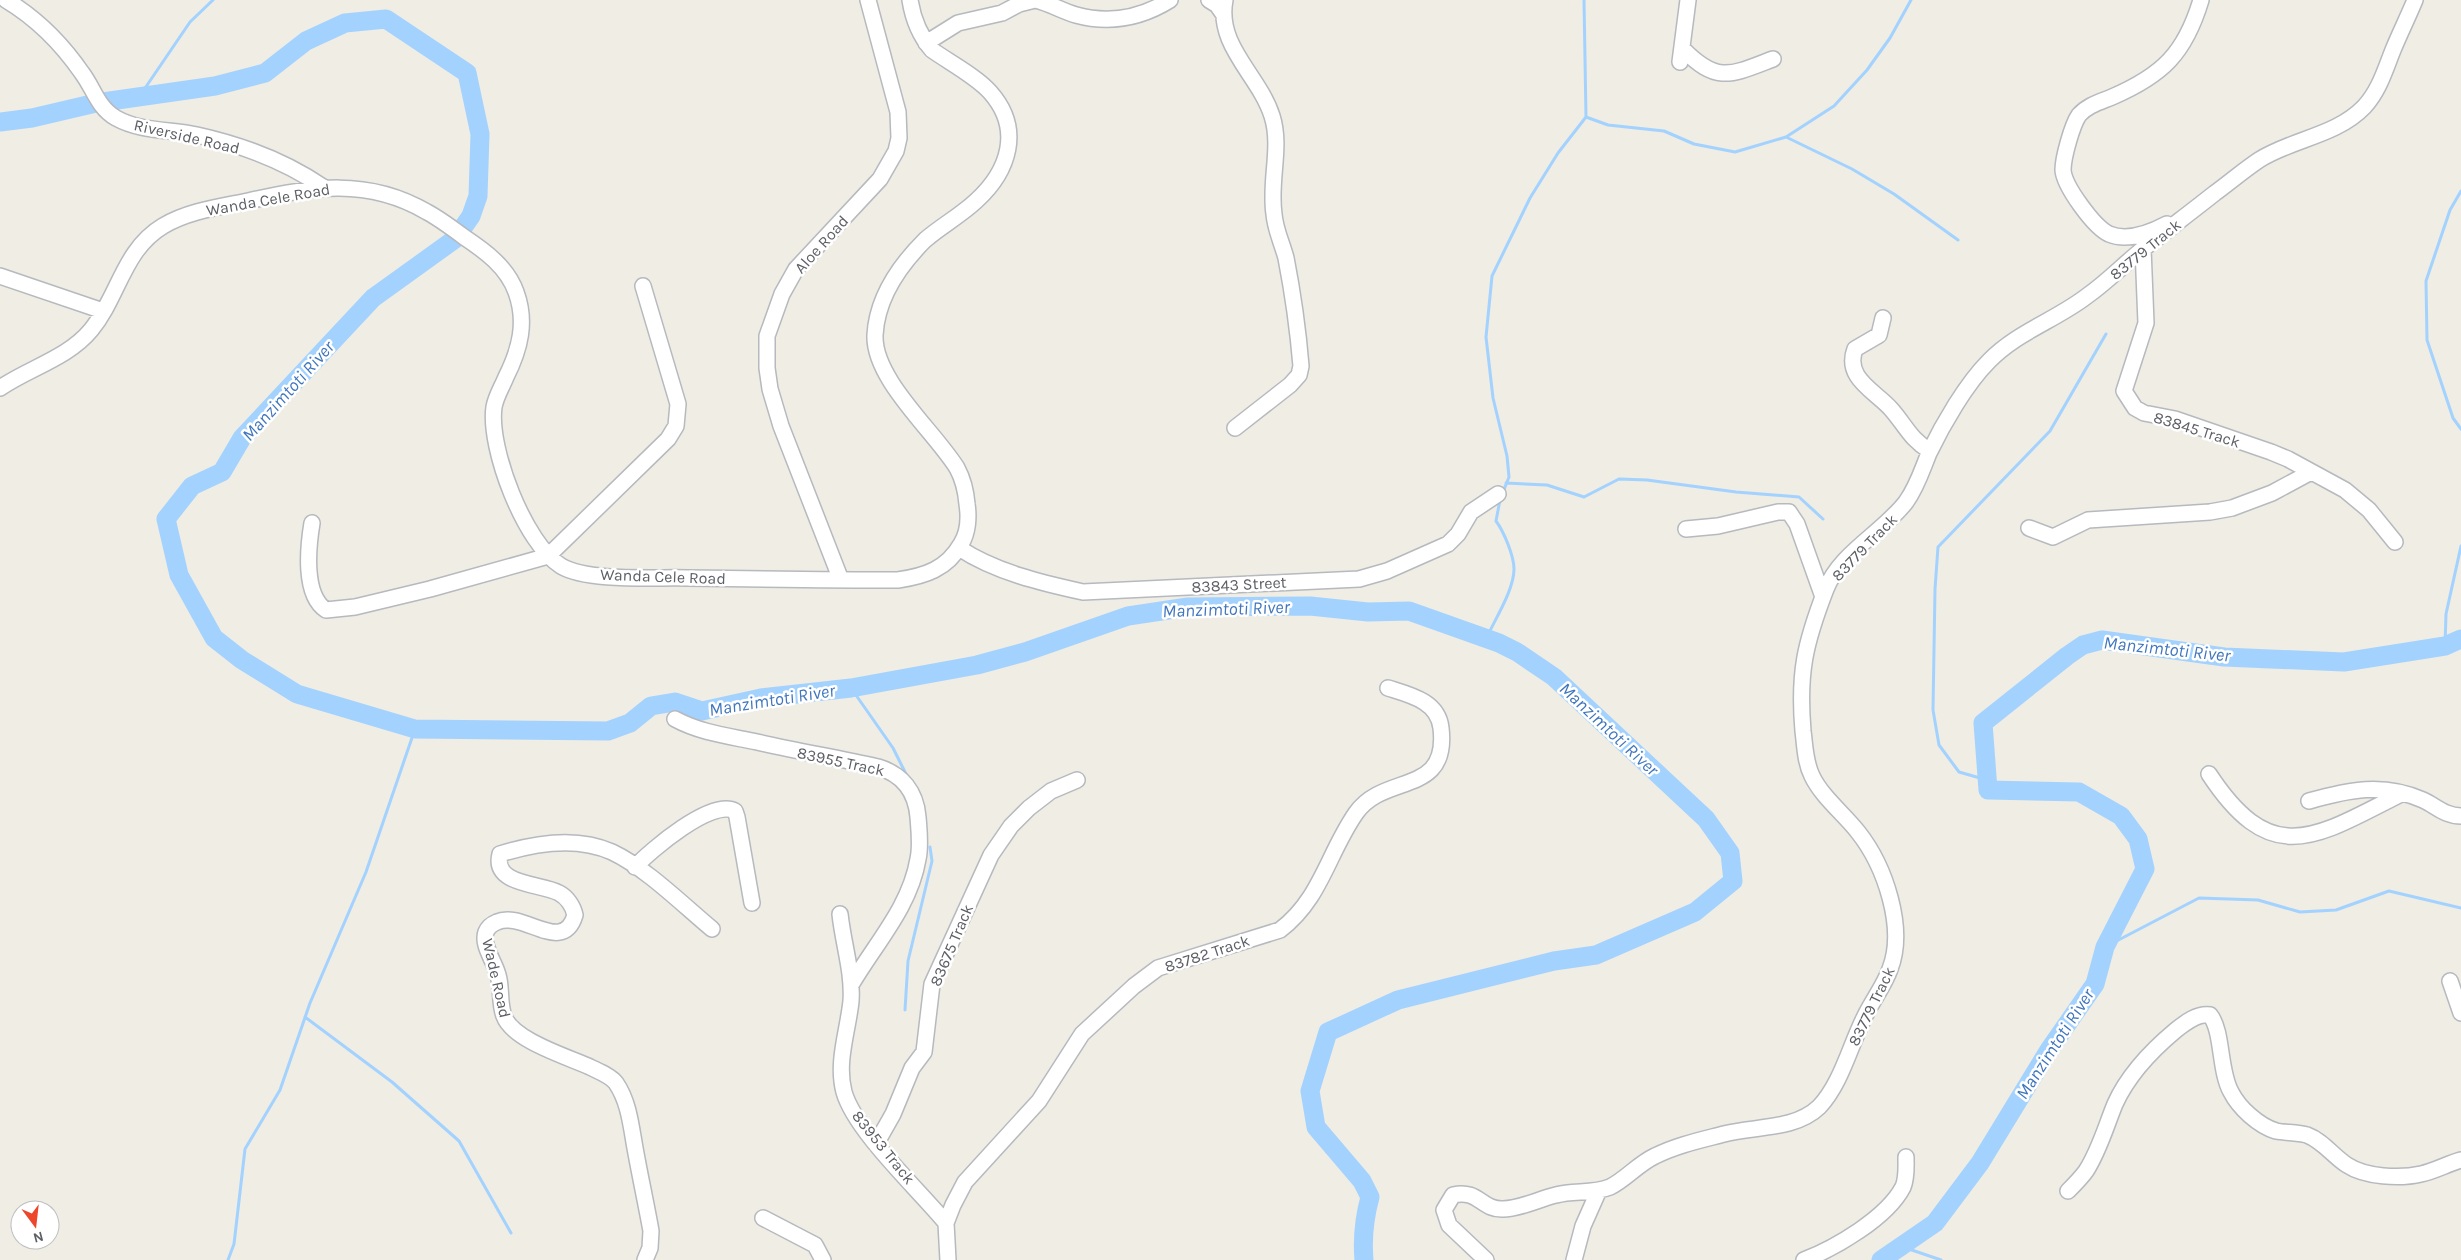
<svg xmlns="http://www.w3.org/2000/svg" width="2461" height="1260" font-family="Karla,sans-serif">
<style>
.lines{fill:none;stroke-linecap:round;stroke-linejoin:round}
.stream{stroke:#a3d2ff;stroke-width:3}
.river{stroke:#a3d2ff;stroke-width:19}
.minor-casing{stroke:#b6b9be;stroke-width:18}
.minor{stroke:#fff;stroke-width:15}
.labels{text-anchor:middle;stroke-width:5;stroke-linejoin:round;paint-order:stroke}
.street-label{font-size:16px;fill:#5c5f65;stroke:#fff}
.water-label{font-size:18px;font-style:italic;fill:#4076bd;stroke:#fff}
</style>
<rect width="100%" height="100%" fill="#efede4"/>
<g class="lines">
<path class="stream" d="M 139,97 L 190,22 L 213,0
M 1586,117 L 1608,125 L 1664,131 L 1694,144 L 1735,152 L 1786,137 L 1834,106 L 1867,70 L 1890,38 L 1911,0
M 1786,137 L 1852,169 L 1894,194 L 1958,240
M 2461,191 L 2450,210 L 2426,281 L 2427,340 L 2453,418 L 2461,429
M 1506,483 L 1547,485 L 1584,497 L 1619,479 L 1647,480 L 1736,492 L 1799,497 L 1823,519
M 1503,492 L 1509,477 L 1507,456 L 1493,398 L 1486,337 L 1492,276 L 1530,198 L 1558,153 L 1586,117 L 1584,0
M 1486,639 C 1495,619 1514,590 1514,569 C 1514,556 1504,532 1496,521 L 1500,500
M 2445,646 L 2446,614 L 2461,546
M 851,688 L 893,748 L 908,778
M 1987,780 L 1959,772 L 1939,745 L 1933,710 L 1935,589 L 1938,547 L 2050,431 L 2106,334
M 2105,947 L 2199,898 L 2258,900 L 2300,912 L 2336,910 L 2389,891 L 2461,908
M 905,1010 L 908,961 L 932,861 L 930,847
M 305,1017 L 392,1082 L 459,1141 L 511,1233
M 1900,1246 L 1941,1260
M 228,1260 L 234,1244 L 245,1149 L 280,1090 L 310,1003 L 366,872 L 415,729"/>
<path class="river" d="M 0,122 L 32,118 L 96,103 L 215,86 L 265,73 L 306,41 L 345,23 L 386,19 L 467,73 L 480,134 L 478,196 L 471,216 L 455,239 L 373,298 L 242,438 L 222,472 L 192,486 L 166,519 L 179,575 L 214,638 L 242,660 L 297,694 L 415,729 L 608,731 L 630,723 L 651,706 L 675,702 L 702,711 L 761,698 L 851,688 L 977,665 L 1025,652 L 1128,616 L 1188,607 L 1310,606 L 1368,612 L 1409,611 L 1499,643 L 1517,652 L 1554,677 L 1706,819 L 1730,853 L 1733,881 L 1695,912 L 1596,955 L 1554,961 L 1398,1000 L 1328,1032 L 1310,1091 L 1316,1127 L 1362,1181 L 1370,1197 C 1364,1219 1362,1237 1364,1260
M 1881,1260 L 1935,1223 L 1980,1163 L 2049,1050 L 2095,984 L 2105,947 L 2145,869 L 2138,839 L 2121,816 L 2079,792 L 1988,790 L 1983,723 L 2067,656 L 2083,645 L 2102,640 L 2224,657 L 2344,662 L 2445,646 L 2461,639"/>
<defs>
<path id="minor" d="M 6,0 C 36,18 62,44 82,73 C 94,89 98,108 116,118 C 141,132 170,129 197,135 C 242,145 285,161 323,187
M 1035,0 C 1049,3 1062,11 1076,15 C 1109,24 1141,18 1170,0
M 1209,0 L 1217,5 L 1224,15
M 1225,0 C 1216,46 1259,75 1272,116 C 1282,147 1269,181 1274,214 C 1275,229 1282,243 1286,258 C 1293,294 1298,330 1301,366 L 1299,375 L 1290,385 L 1235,428
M 926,43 L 958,23 L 1002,13 L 1019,4 L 1035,0
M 1683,49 C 1717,84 1731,75 1773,59
M 1680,62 L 1688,0
M 2167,224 C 2150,233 2128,242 2109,234 C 2094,227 2064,186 2063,170 C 2063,158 2072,125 2079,115 C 2088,105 2100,102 2112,97 C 2163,75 2185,53 2201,0
M 2143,248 L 2146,323 L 2124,391 L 2135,408 L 2144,413 L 2175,419 L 2271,452 L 2288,459 L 2345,490 L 2369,510 L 2395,542
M 0,276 L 103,311
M 1883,318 L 1879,335 L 1855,349 C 1844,378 1875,391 1891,409 C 1906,426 1910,439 1930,451
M 0,388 C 29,368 68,358 91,330 C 119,296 123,250 163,226 C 188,211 219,207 248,201 C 312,187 367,177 427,212 C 440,219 452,228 464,237 C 485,251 507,267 516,292 C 527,322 520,349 506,377 C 502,387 496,396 494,407 C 488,448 525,544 561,566 C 588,582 655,577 688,578 C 758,579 828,580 898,580 C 925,576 947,569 961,544 C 968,533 969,517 967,504 C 966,492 963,479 957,468 C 935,432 873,379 875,335 C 877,297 899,266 925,240 C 941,226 960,216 976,201 C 1009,171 1023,129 990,92 C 977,77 949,62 932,50 C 920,36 913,19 910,0
M 312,523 C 308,547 303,595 326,610 L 355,607 L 430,589 L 548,556 L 668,439 L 676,426 L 678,404 L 643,286
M 2029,528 L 2053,537 L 2088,520 L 2210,512 L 2232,508 L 2272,493 L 2311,472
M 1686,529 L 1718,526 L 1778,512 L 1789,512 L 1797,524 L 1823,597
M 959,548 C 995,572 1042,583 1083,592 L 1359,579 L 1387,571 L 1448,544 L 1458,534 L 1471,512 L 1498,494
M 841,580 L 781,426 L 770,389 L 767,368 L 767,336 L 782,294 L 796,269 L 880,179 L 896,151 L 899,138 L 898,112 L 868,0
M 675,719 C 701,733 729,736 757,742 C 797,751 837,758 878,767 C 902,774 916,792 918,817 C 919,830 921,846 918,859 C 910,907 875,944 851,985
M 2209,774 C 2272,870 2316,837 2401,794
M 2309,801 C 2348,790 2383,782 2423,800 C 2436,806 2445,816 2461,816
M 635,867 C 651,850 712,798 735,811 L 737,817 L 752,903
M 840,914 C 843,943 853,972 851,1001 C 848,1031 836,1062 844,1092 C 855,1131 919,1190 946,1223
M 2450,981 L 2461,1013
M 876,1144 L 893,1114 L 912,1068 L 924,1052 L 932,984 L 991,855 L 1011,826 L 1029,808 L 1051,791 L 1077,780
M 2068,1191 C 2074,1185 2081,1178 2086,1171 C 2099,1151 2106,1126 2115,1104 C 2128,1075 2152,1050 2176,1030 C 2186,1022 2198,1013 2210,1015 C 2223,1031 2219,1071 2231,1092 C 2239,1108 2259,1126 2276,1131 C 2286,1133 2297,1132 2307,1135 C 2323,1141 2333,1156 2347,1165 C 2365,1177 2400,1179 2421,1174 C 2435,1171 2447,1164 2461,1160
M 763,1218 L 815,1245 L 823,1260
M 645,1260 L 650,1248 L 651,1231 C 646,1203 640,1176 635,1148 C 631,1126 629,1102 616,1083 C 611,1076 598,1071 590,1067 C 568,1057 512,1040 504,1016 C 499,1004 502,988 498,975 C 495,962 481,945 486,932 C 488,927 492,924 497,922 C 523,910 563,956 575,915 C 573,906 567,897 559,893 C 541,883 492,886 500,854 C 535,843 577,836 612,852 C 646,868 683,905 712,929
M 948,1260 L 946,1223 L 953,1205 L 965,1182 L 1039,1101 L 1082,1034 L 1134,986 L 1158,968 L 1280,930 C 1321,899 1328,853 1356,813 C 1385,772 1449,797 1441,728 C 1438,701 1410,695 1388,688
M 1486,1260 L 1449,1225 L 1444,1210 L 1453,1195 C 1479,1189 1481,1210 1503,1209 C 1520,1209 1539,1199 1556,1195 C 1573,1190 1593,1194 1610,1187 C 1626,1179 1638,1164 1655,1156 C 1677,1145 1701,1140 1724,1134 C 1755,1126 1795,1130 1819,1107 C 1841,1084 1850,1046 1864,1018 C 1872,1001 1884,986 1890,969 C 1906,928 1885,866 1858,832 C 1844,814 1822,797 1812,776 C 1805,762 1805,746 1803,731 C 1798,673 1805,643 1826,589 C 1840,553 1882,533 1906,502 C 1917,487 1922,470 1929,453 C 1943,424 1966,384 1989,361 C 2017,332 2056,320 2087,296 C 2107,282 2124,264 2143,249 C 2167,230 2191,212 2215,193 C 2230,182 2244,170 2259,160 C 2292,139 2336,136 2364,107 C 2379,91 2385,70 2393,50 C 2400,33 2408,17 2415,0
M 1574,1260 L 1583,1226 L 1599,1190
M 1804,1260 C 1835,1248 1887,1218 1903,1187 C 1907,1178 1906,1167 1906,1157"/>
</defs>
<use href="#minor" class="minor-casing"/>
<use href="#minor" class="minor"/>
</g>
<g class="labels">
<g class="street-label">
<text transform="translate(187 136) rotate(13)" y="6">Riverside Road</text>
<text transform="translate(268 199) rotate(-10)" y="6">Wanda Cele Road</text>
<text transform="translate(821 244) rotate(-48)" y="6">Aloe Road</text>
<text transform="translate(2145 249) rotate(-39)" y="6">83779 Track</text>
<text transform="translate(2197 429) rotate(17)" y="6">83845 Track</text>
<text transform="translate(1864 547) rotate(-46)" y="6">83779 Track</text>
<text transform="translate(663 576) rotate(2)" y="6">Wanda Cele Road</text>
<text transform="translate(1239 584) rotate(-3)" y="6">83843 Street</text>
<text transform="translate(841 761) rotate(12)" y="6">83955 Track</text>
<text transform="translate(951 945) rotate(-67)" y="6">83675 Track</text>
<text transform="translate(1207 953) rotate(-18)" y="6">83782 Track</text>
<text transform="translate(497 978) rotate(77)" y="6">Wade Road</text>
<text transform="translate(1871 1006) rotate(-64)" y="6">83779 Track</text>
<text transform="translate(884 1147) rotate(51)" y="6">83953 Track</text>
</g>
<g class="water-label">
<text transform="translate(288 391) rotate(-48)" y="6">Manzimtoti River</text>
<text transform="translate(1226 609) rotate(-2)" y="6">Manzimtoti River</text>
<text transform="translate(2167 649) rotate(6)" y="6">Manzimtoti River</text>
<text transform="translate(772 700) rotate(-9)" y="6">Manzimtoti River</text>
<text transform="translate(1609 729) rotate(43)" y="6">Manzimtoti River</text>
<text transform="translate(2055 1044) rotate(-57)" y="6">Manzimtoti River</text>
</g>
</g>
<g transform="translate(35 1225) rotate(165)"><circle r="24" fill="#ffffff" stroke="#bebfc1"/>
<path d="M0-4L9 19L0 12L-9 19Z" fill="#ed462b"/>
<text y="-8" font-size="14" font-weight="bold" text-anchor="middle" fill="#5c5f65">N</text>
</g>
</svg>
